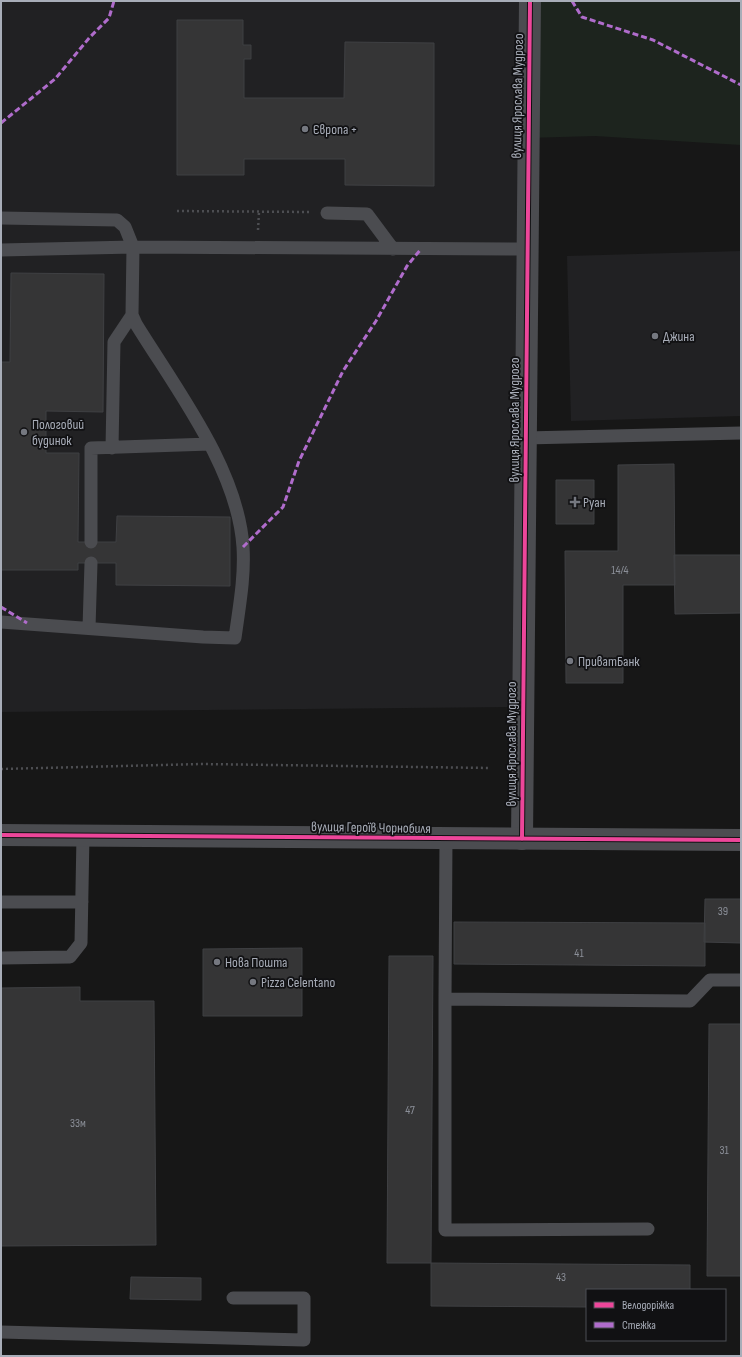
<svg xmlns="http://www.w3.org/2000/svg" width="742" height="1357" font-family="'Sofia Sans Condensed',sans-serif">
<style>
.built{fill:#212123}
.green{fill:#1d241e}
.building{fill:#353536;stroke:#3f4043}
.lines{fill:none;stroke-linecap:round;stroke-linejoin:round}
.path{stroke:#4d4e52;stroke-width:2.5;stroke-dasharray:2 3;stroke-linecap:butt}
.service{stroke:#4b4c50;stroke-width:13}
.minor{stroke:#4b4c50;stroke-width:22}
.tertiary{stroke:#4b4c50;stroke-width:22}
.quiet{stroke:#b06ccc;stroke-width:3;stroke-dasharray:6 3;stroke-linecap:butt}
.cycleway-casing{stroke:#111113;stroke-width:6}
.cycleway{stroke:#ed469a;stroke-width:4}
.poi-dot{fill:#757880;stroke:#111113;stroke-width:1.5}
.labels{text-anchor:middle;stroke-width:3.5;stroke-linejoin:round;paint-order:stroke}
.number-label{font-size:12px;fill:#8b8f98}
.street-label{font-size:14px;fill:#a8adb8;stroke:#111113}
.poi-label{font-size:14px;fill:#a8adb8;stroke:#111113;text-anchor:start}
</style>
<rect width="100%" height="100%" fill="#171717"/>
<path class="built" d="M 1,1 L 529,1 L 523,707 L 1,712 Z
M 741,251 L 741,416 L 571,421 L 567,256 Z"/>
<path class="green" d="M 529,1 L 741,1 L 741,145 L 595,136 L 527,138 Z"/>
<path class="building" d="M 177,20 L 243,20 L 243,45 L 251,45 L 251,59 L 244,59 L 244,98 L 344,98 L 345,42 L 434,43 L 434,186 L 345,185 L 345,159 L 244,159 L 244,175 L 177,175 Z
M 11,273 L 104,274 L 103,412 L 46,411 L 46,453 L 79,453 L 78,542 L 116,542 L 117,516 L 230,517 L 230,586 L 116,585 L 116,563 L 78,563 L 78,570 L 1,570 L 1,362 L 10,362 Z
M 674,464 L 675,585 L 623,585 L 623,683 L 566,683 L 565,551 L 618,551 L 618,465 Z
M 556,480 L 594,480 L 594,524 L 556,524 Z
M 674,555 L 741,555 L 741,613 L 675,614 Z
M 705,899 L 741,899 L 741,943 L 704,942 Z
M 454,922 L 705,923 L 705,966 L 454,964 Z
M 302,948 L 302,1016 L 203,1016 L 203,949 Z
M 389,956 L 433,956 L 431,1263 L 387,1263 Z
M 80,987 L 80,1001 L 154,1001 L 156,1245 L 1,1246 L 1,988 Z
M 709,1024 L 741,1024 L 741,1276 L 707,1276 Z
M 431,1263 L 690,1265 L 690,1290 L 587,1290 L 587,1307 L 431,1306 Z
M 131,1277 L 201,1278 L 201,1300 L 130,1299 Z"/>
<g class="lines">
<path class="path" d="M 177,211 L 309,212
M 258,230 L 259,212
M 1,769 L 201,764 L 490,768"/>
<path class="service" d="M 327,213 L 367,214 L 393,249
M 1,218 L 117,220 L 125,227 L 133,247 L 1,250
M 525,438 L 741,433
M 112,448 L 114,342 L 132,315
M 91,542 L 91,448 L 210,444
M 1,622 L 203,637 L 235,638 C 239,608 245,577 243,547 C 238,469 176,389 136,324 L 132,315 L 133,247 L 526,249
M 89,628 L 91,563
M 1,902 L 82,902
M 1,958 L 70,957 L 81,943 L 83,835
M 445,999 L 446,838
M 648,1229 L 445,1230 L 445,999 L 690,1001 L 710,980 L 741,980
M 1,1332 L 304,1340 L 304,1298 L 233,1298"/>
<path class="minor" d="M 522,839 L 530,1"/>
<path class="tertiary" d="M 1,835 L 741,840"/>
<path class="quiet" d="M 572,1 L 582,17 L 653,40 L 741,85
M 1,123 L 55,79 L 90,37 L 109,18 L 114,1
M 243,547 L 283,507 L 299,461 L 343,371 L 376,321 L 407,266 L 421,249
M 1,607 L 27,623"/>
<defs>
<path id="cycleway" d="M 1,835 L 741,840
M 522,839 L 530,1"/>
</defs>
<use href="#cycleway" class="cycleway-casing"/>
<use href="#cycleway" class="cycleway"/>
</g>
<g class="poi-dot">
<circle cx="305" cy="129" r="4"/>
<circle cx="655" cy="336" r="4"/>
<circle cx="24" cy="432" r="4"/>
<path d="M573 496h4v4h4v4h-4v4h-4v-4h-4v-4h4z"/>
<circle cx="570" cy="661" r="4"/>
<circle cx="217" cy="962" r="4"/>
<circle cx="253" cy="982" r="4"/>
</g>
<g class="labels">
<g class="number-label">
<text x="620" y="574">14/4</text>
<text x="723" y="915">39</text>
<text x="579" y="957">41</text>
<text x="410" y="1114">47</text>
<text x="78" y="1127">33м</text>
<text x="724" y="1154">31</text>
<text x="561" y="1281">43</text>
</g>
<g class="street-label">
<text transform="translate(517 96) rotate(-89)" y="5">вулиця Ярослава Мудрого</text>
<text transform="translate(514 420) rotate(-90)" y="5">вулиця Ярослава Мудрого</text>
<text transform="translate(511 744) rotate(-90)" y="5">вулиця Ярослава Мудрого</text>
<text transform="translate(371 827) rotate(1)" y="5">вулиця Героїв Чорнобиля</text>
</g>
<g class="poi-label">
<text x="313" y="134">Європа +</text>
<text x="663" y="341">Джина</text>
<text x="32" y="429">Пологовий<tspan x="32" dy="16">будинок</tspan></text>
<text x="583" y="507">Руан</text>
<text x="578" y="666">ПриватБанк</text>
<text x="225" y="967">Нова Пошта</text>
<text x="261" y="987">Pizza Celentano</text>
</g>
</g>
<rect width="742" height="1357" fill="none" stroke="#a8adb8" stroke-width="4"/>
<rect x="586" y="1289" width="140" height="52" fill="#111113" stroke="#4d4f55"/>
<rect x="594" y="1302" width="20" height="6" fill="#ed469a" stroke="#4d4f55"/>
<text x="622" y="1309" font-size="12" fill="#a8adb8">Велодоріжка</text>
<rect x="594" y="1322" width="20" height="6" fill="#b06ccc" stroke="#4d4f55"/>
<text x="622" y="1329" font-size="12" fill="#a8adb8">Стежка</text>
</svg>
